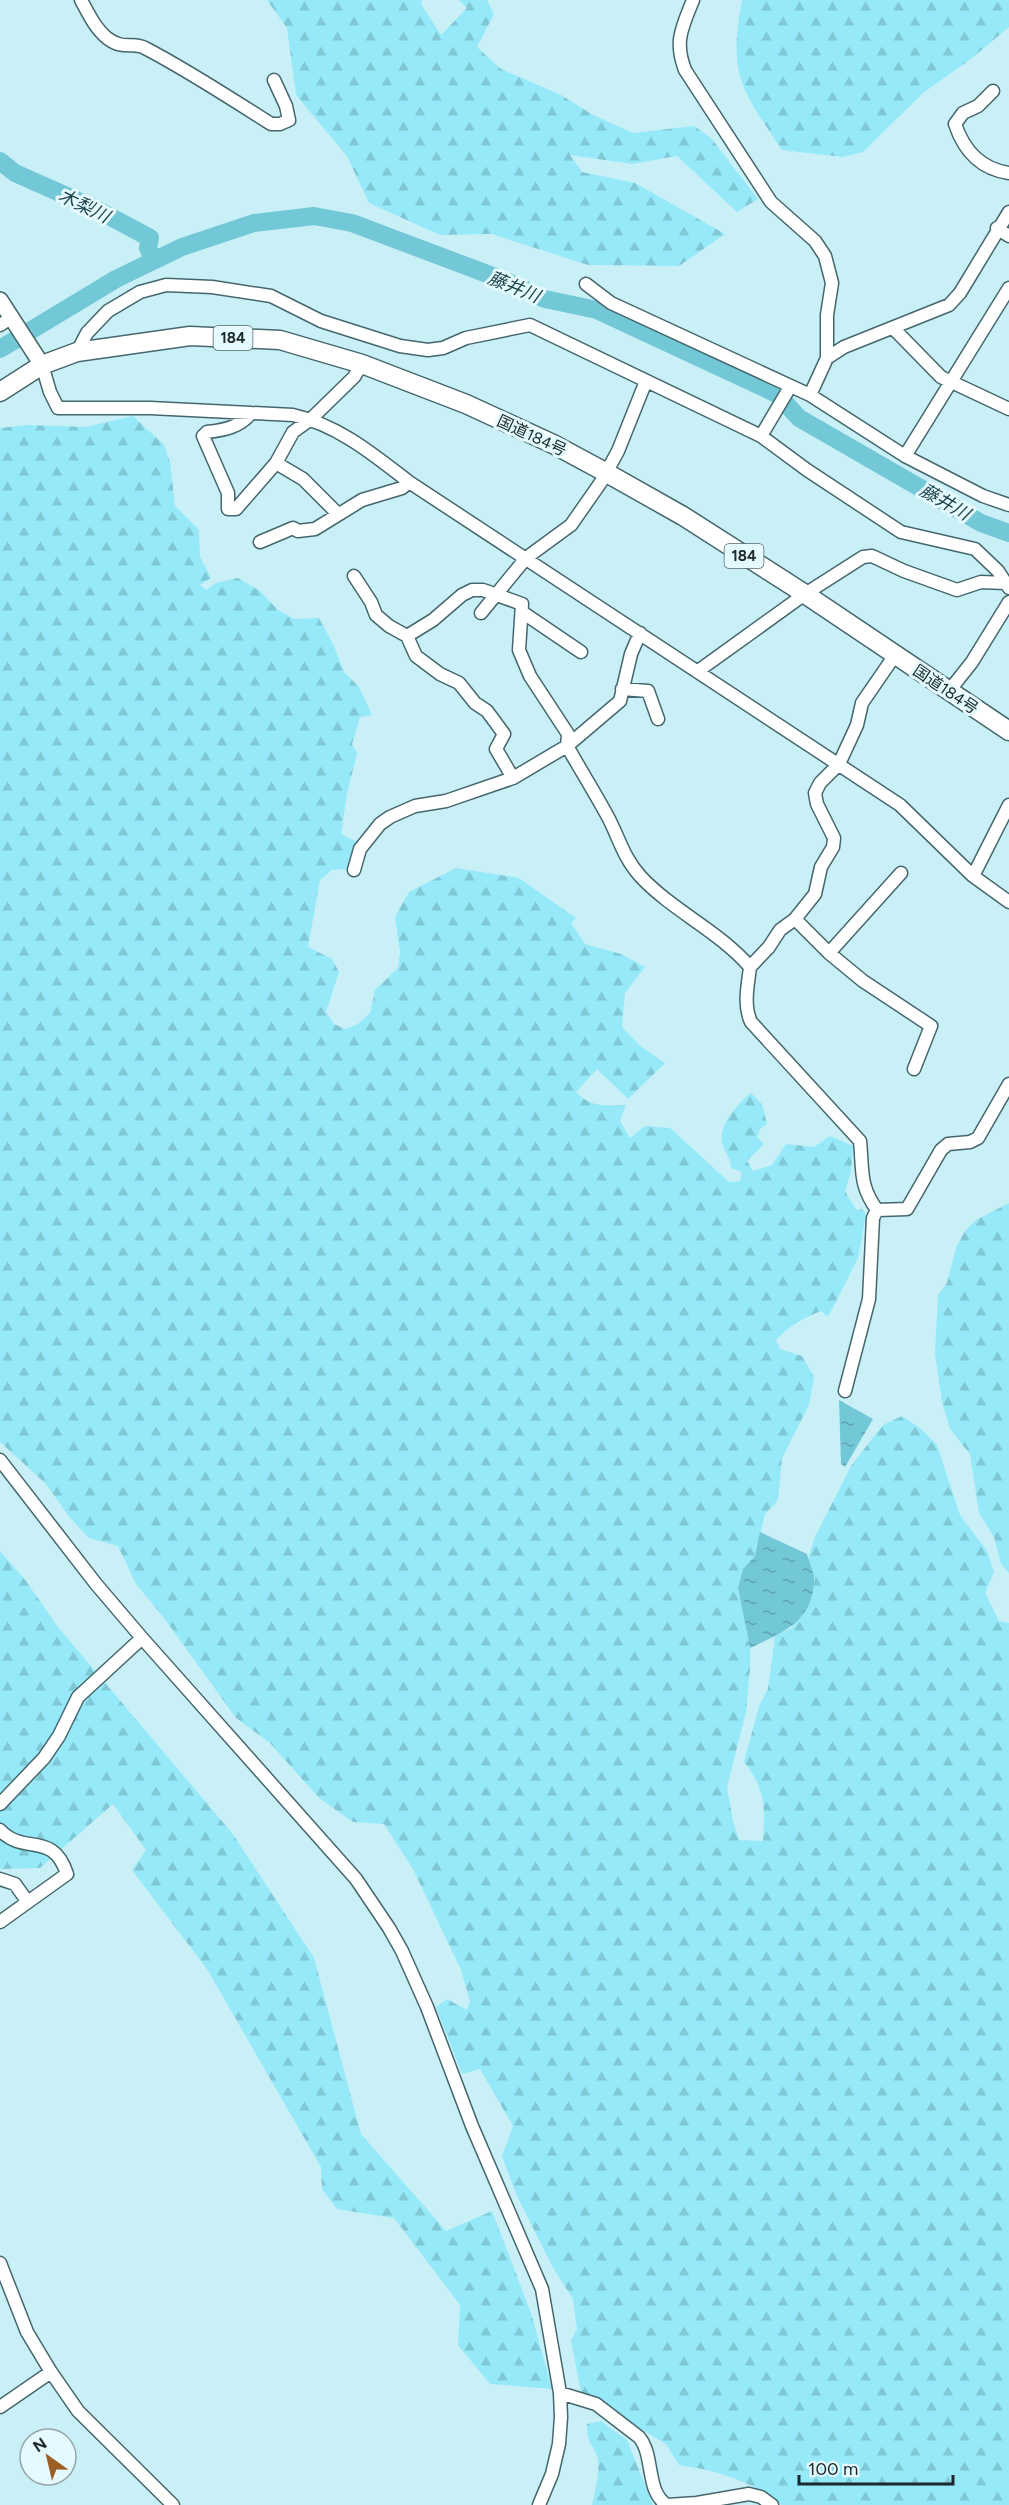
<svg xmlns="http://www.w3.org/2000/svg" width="1009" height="2505" font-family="Figtree,'Noto Sans JP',sans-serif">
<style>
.forest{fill:url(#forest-firs)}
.water{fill:url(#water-ripples)}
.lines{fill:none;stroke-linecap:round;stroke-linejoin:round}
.river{stroke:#73c8d7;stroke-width:18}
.minor-casing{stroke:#44676d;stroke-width:15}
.major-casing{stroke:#44676d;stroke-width:18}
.highway-casing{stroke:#44676d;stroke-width:21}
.minor{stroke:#fff;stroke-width:12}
.major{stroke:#fff;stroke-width:15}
.highway{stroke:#fff;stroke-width:18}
.labels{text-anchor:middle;stroke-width:6;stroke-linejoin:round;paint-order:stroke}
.shield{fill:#e4fafe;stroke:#57686b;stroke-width:1.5}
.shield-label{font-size:15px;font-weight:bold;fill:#1b292c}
.street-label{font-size:16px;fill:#1b292c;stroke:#e4fafe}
.water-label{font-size:18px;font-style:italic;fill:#1d444b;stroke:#e4fafe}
</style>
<defs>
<pattern id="forest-firs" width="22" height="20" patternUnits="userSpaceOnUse" patternTransform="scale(1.5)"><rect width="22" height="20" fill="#95e9f8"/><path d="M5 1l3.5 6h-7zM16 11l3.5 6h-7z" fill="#80c8d5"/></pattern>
<pattern id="water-ripples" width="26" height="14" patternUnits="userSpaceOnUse" patternTransform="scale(1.5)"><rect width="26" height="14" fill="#73c8d7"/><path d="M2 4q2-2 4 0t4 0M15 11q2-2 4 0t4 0" fill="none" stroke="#5ea2af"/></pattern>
</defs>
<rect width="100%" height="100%" fill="#caf0f7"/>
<path class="forest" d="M 267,0 L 422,0 L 421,4 L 441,35 L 467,8 L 459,0 L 487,0 L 494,14 L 477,47 L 501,69 L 561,95 L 593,115 L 633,133 L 694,126 L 711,138 L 758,199 L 737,212 L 677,156 L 632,164 L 570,155 L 582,172 L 635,183 L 725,234 L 679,266 L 588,265 L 492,234 L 440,235 L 369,203 L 347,156 L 296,95 L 287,28 Z
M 742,0 L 1009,0 L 1009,27 L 971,59 L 923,93 L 863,152 L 842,157 L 782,150 C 741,89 728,75 742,0 Z
M 133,416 L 164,445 L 170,462 L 175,506 L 199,530 L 200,557 L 211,578 L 200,585 L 206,590 L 216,583 L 238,578 L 260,591 L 277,609 L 294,619 L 319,618 L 334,646 L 344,672 L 359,687 L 372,715 L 360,717 L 352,744 L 357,753 L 347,794 L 341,834 L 357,842 L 347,869 L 332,870 L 320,880 L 308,947 L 332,959 L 339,972 L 326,1012 L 334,1024 L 345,1029 L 358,1024 L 370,1013 L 375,990 L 398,968 L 400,952 L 395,917 L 409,892 L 456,868 L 519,878 L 576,918 L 571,923 L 585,944 L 621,954 L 645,967 L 625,993 L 622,1027 L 639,1045 L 665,1063 L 628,1099 L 597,1069 L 576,1092 C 589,1107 606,1106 626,1105 L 620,1121 L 630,1138 L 645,1126 L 670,1128 L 729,1182 L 740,1181 L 742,1172 L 731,1168 C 731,1158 726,1155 723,1146 C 716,1127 737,1104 751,1093 L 762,1104 L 767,1124 L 760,1129 L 757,1137 L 764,1144 L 747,1161 L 753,1171 L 772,1165 L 786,1144 L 814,1147 L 830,1136 L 853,1146 L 851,1172 L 845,1191 L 856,1210 L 862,1209 L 866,1215 L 858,1258 L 828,1317 L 821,1311 C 803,1318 789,1326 776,1340 L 780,1349 L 802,1356 L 814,1377 L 809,1405 L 782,1458 L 778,1500 L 765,1514 L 755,1556 L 743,1569 L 738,1588 L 750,1648 L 750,1668 L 746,1712 L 727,1787 L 733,1821 L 739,1840 L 763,1841 C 765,1807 766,1790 744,1762 L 759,1706 L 768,1689 L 775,1636 L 792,1628 L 815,1580 L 808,1559 L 814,1539 L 851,1466 L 883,1425 L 902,1416 L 920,1428 L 937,1445 L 960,1515 L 987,1551 L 994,1572 L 985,1593 L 999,1621 L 1009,1623 L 1009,2505 L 782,2505 C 753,2481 715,2470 679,2465 L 666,2444 L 581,2392 L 571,2340 L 577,2329 L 573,2299 L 552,2266 L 516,2194 L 502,2156 L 513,2126 L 480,2069 L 462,2074 L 436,2007 L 447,1999 L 467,2010 L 470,2001 L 461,1970 L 413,1869 L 384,1824 L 353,1822 L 319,1798 L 270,1743 L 236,1718 L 164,1618 L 136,1584 L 118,1546 L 89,1538 L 70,1518 L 46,1484 L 0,1442 L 0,428 L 28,425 L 86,427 Z
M 1009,1203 L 1009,1573 L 1001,1564 L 994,1537 L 979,1513 L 970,1454 L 950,1429 L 942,1402 L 935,1353 L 938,1295 L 947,1283 L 956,1248 L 965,1231 L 976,1220 Z
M 0,1551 L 26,1581 L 58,1627 L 232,1833 L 314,1958 L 361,2134 L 446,2231 L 492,2211 L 531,2313 L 552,2389 L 490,2384 L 458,2345 L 460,2305 L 394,2218 L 337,2209 L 322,2189 L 321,2167 L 207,1969 L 132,1870 L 146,1850 L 113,1804 L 40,1868 L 0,1869 Z
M 601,2421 L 627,2440 L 653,2505 L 592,2505 C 595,2495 601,2466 597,2456 C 592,2440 587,2447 587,2424 Z"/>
<path class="water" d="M 839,1400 L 873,1419 L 845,1467 L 841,1464 Z
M 760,1532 L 807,1554 C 809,1563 815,1573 814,1582 C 812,1623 781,1633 750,1648 L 738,1588 L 743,1569 L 755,1556 Z"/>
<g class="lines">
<path class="river" d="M 0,161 L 15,173 L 96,209 L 150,238 L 148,248 L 153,259
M 0,349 L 116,279 L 182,247 L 254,223 L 314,216 L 352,223 L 506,281 L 545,299 L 597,310 L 777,394 L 799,418 L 981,523 L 1009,533"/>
<defs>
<path id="minor" d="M 81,0 C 88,13 95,28 107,38 C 124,51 133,41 145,48 C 189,71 230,98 271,124 L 280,124 L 289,120 L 286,106 L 274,80
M 693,0 C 682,28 674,41 685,70 L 771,202 L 815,241 L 825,256 L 832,283 L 827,315 L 827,358 L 810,395
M 993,91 L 978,106 L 963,113 L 955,124 C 964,151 981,169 1009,173
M 997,228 L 1009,236
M 586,284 L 611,303 L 810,395 L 905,456 L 983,496 L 1009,505
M 0,325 L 11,318
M 893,328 L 941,377 L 1009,409
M 77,352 L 87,333 L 108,311 L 140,292 L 166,285 L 212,287 L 271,296 L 321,321 L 400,346 L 428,350 L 443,348 L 466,338 L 530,325 L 761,436 L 807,470 L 901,532 L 975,549 L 998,571 L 1009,588
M 827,358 L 844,347 L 949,305 L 960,293 L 1009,212
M 42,365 L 50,392 L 58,408 L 150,408 L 293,415 C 338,425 373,454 409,482 L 900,805 L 973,876 L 1009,902
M 251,413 C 240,427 225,430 207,432 L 203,436 L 228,493 L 228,509 L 236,509 L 276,463 L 293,432 L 311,419 L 354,377 L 362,364
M 761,436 L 790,387
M 905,456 L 1009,288
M 276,463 L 303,479 L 337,513
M 260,542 L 293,528 L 298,531 L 315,529 L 362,500 L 402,488 L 409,482
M 354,576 L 371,602 L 376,615 L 389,626 L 407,636 L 416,656 L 440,674 L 459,683 L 475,703 L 487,711 L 504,734 L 496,749 L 513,778
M 522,612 L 581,652
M 481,613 L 526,558 L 571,525 L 601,482 L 618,451 L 646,381
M 407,636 L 433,620 L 462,595 L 472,590 L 483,590 L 522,604 L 519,650 L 530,676 L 568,734 L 567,746 C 580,769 595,793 608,817 C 619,838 624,859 641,877 C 673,911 719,931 750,967 C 748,985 743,1005 751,1022 L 860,1141 C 863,1171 859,1185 877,1210
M 698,671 L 805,594 L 863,557 L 872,556 L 904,571 L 957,590 L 981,582 L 1005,583
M 622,689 L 648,691 L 658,719
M 949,691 L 972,662 L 1009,602
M 354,870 L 360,849 L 380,824 L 390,817 L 415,806 L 446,801 L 513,778 L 567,746 L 620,701 L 631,654 L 640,633
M 973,876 L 1009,805
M 795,919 L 829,953 L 863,981 L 931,1026 L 914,1069
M 829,953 L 901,873
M 750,967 L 769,947 L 780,930 L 795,919 L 815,894 L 821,867 L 833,847 L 834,838 L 817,804 L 815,793 L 820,783 L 839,764 L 857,725 L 862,703 L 895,655
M 845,1391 L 869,1299 L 873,1218 L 877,1210 L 907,1209 L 941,1150 L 948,1144 L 970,1142 L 978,1138 L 1009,1084
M 0,1460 L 96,1584 L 142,1638 L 356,1879 L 389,1928 L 402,1951 L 427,2007 L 472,2126 L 542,2289 L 560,2393 L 561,2417 L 559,2444 L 552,2474 L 539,2505
M 0,1804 L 44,1758 L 59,1736 L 78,1697 L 142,1638
M 0,1830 C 24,1856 53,1830 67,1874 L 0,1922
M 0,1879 L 15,1884 L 27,1901
M 0,2263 L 27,2332 L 51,2372 L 78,2411 L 173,2505
M 560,2393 L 596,2404 L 639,2437 C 655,2456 645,2491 667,2505 L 697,2503 L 749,2494 L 761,2497 L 772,2505
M 0,2407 L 51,2372"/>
<path id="major" d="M 0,300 L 42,365"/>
<path id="highway" d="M 0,392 L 42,365 L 77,352 L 190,336 L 280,340 L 362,364 L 466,404 L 553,444 L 605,472 L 683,516 L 805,594 L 1009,731"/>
</defs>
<use href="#minor" class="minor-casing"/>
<use href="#major" class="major-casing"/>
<use href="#highway" class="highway-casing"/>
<use href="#minor" class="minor"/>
<use href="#major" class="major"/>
<use href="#highway" class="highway"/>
</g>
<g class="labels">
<g class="shield">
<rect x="213.5" y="326" width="39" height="24" rx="4.5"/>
<rect x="724.5" y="544" width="39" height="24" rx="4.5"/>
</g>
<g class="shield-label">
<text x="233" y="343">184</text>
<text x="744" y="561">184</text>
</g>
<g class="street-label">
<text transform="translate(532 435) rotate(25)" y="6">国道184号</text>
<text transform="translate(946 689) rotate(34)" y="6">国道184号</text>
</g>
<g class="water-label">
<text transform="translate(84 206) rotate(26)" y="6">木梨川</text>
<text transform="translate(514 287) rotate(22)" y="6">藤井川</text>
<text transform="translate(945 502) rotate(30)" y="6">藤井川</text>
</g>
</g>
<g transform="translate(48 2457) rotate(326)"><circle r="28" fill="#e4fafe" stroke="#94a6aa" stroke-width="1.5"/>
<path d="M0-4.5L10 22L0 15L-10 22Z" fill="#9d5e24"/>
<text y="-9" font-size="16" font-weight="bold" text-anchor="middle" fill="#1b292c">N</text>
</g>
<path d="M799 2475v9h154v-9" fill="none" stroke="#1b292c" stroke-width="3"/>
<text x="808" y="2475" font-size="18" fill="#1b292c" stroke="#e4fafe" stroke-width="4.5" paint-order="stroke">100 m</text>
</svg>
